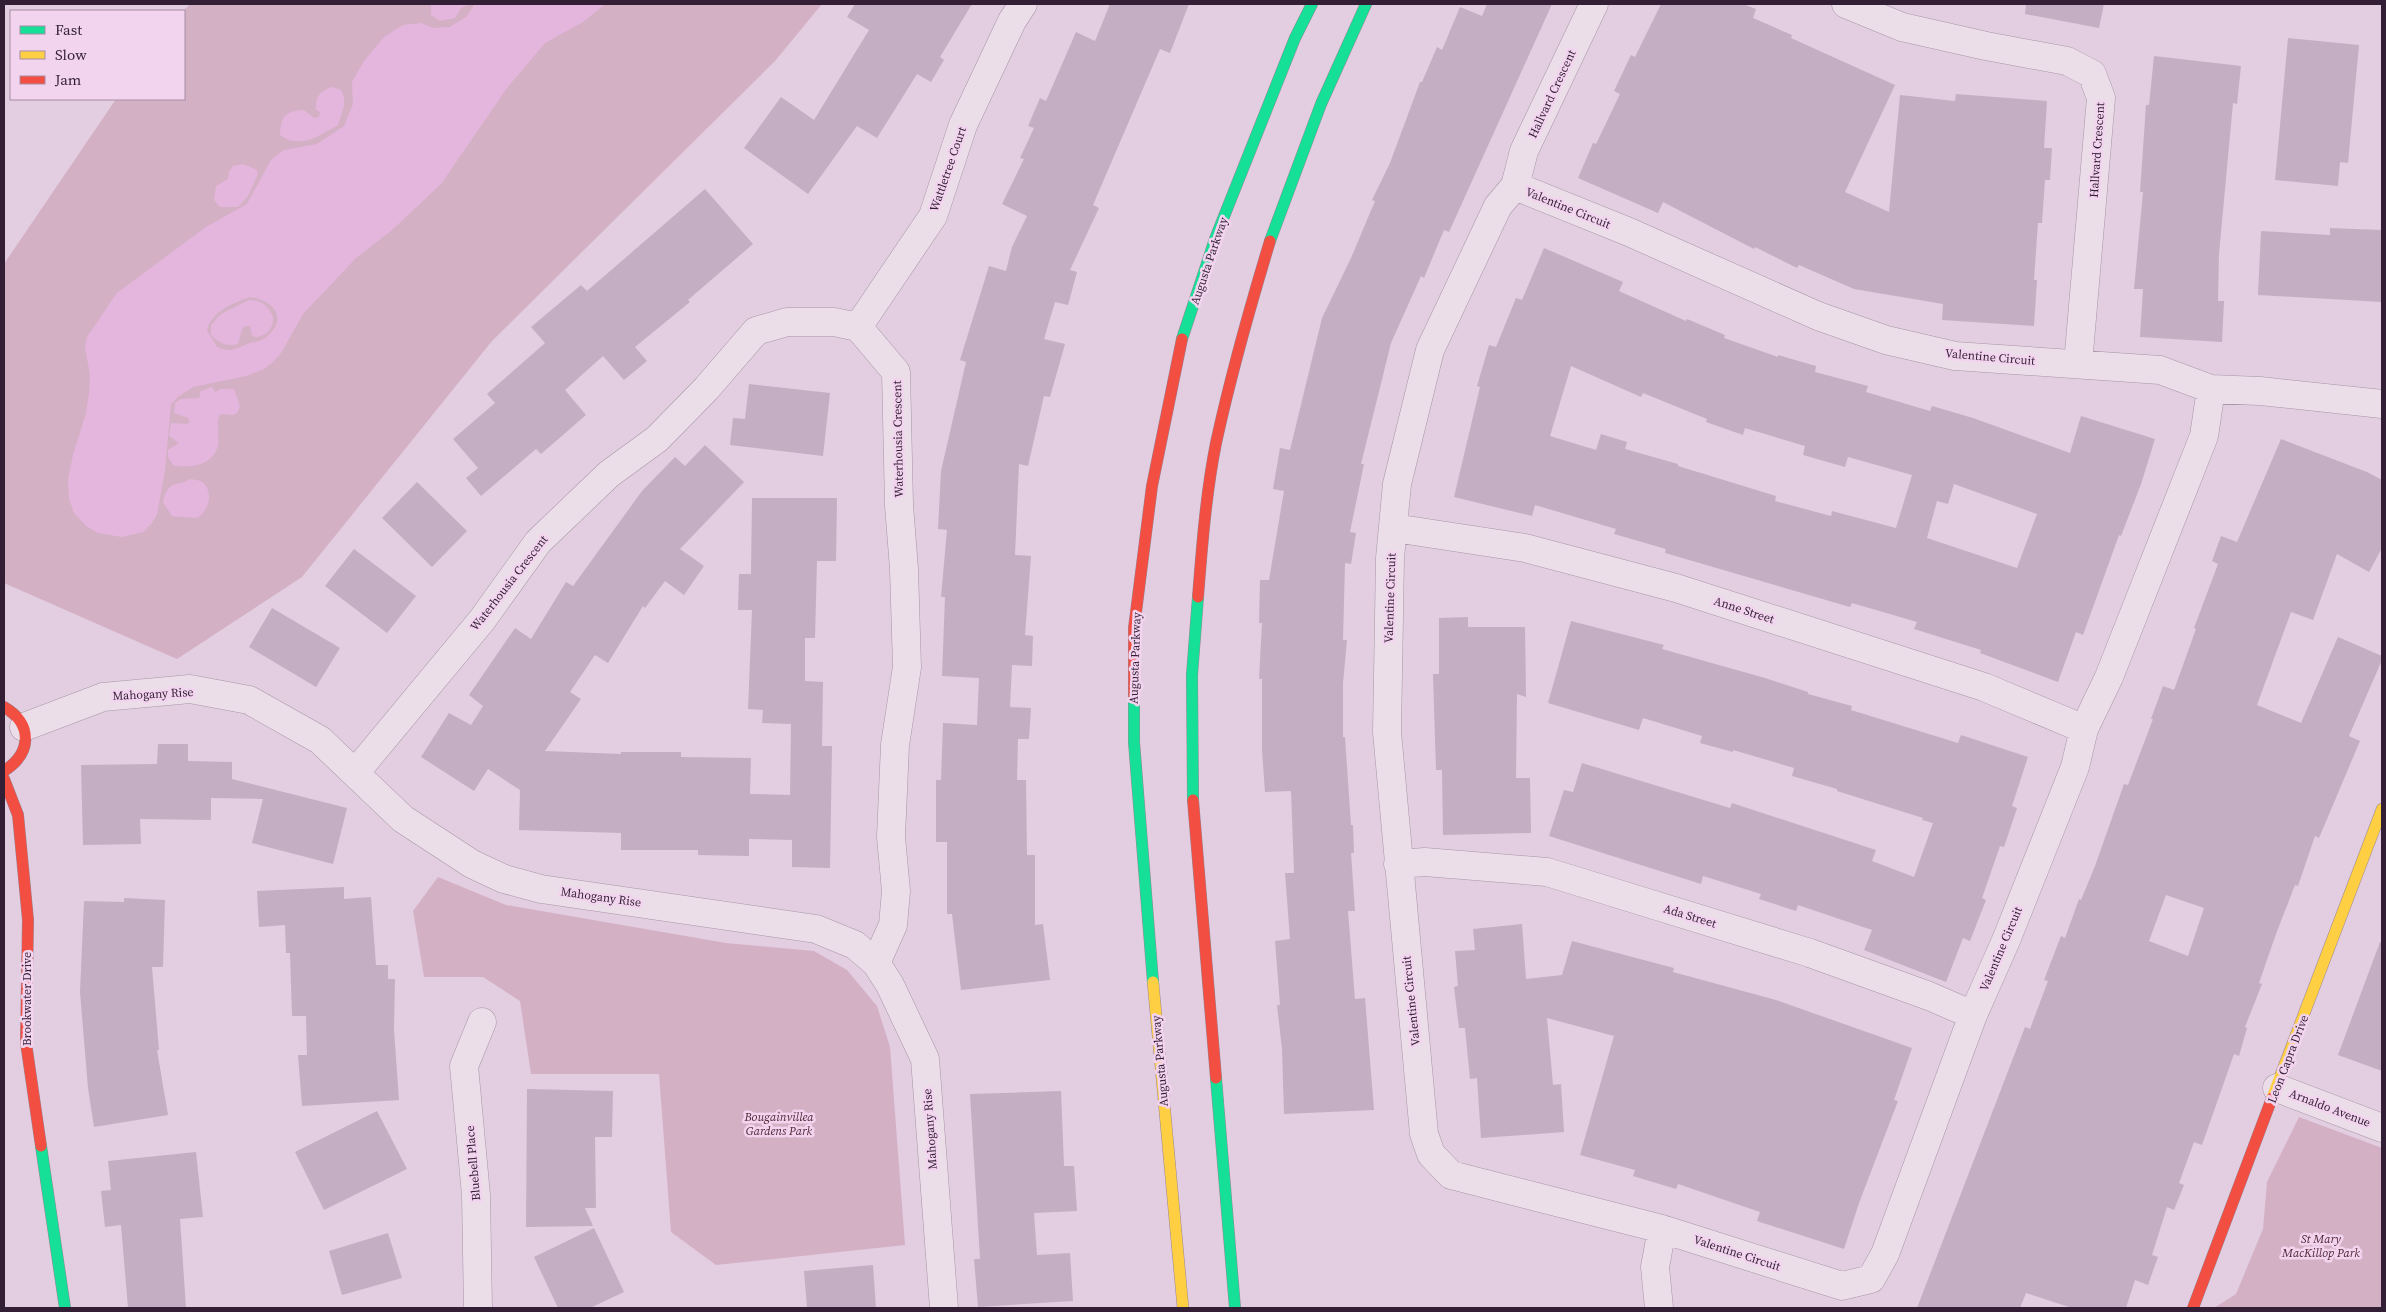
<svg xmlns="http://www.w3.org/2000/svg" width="2386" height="1312" font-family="'Source Serif 4',serif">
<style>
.green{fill:#d4b0c5}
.sand{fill:#e4b6dd;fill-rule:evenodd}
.building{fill:#c4aec4;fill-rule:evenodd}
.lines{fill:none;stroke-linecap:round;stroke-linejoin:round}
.street-casing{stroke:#a796a6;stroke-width:29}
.fast-casing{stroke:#978696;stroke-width:12}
.slow-casing{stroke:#978696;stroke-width:12}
.jam-casing{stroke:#978696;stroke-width:12}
.street{stroke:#ebdee9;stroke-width:28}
.fast{stroke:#16e098;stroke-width:11}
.slow{stroke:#ffcf43;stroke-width:11}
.jam{stroke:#f24e42;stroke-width:11}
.labels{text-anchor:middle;stroke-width:5;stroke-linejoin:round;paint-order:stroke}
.street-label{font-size:12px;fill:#331f35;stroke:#f3d4ef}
.park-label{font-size:12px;font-style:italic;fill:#502735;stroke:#f3d4ef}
</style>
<rect width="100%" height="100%" fill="#e3cde0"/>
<path class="green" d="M 190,4 L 822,4 L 775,61 L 492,341 L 302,577 L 177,659 L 4,583 L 4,264 L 116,99 L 184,99 L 183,11 Z
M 438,877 L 506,905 L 726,943 L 814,951 L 847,970 L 877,1006 L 890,1047 L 905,1245 L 716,1265 L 671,1232 L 659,1074 L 531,1074 L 520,1001 L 483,977 L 424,977 L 413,911 Z
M 2299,1117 L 2382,1148 L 2382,1308 L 2214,1308 L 2236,1294 L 2263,1229 L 2267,1182 Z"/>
<path class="sand" d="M 431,4 L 470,4 L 461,8 L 455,18 L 440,21 L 431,15 Z
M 475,4 L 605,4 L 583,22 L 545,43 L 507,88 L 441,184 L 392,230 L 356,258 L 303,314 L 281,353 L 273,362 L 264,369 L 246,376 L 193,387 L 178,397 L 171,404 L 165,470 L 157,514 L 152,523 L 143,532 L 122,537 L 98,533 L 86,526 L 74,513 L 69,499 L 68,479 L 73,455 L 86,413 L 89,393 L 90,375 L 85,347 L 87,337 L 117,293 L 206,227 L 247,204 L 271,160 L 284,150 L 317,144 L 344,126 L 353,104 L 352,82 L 364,61 L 384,37 L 403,25 L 421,23 L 433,28 L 450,27 L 466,17 ZM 250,297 C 275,300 289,320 265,338 C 260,342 252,342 247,344 C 236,349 229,353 217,347 L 207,330 C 212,311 233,303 250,297 Z
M 332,87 L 341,90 C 348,103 342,111 338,125 C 320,135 300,150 280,135 C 281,116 285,111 304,110 L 314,118 L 319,117 L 320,112 L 316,110 C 315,97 320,91 332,87 Z
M 243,164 L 257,170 L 258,174 L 248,196 L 238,207 L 220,207 L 214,200 L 216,186 L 228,179 L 229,172 L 233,166 Z
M 249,300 C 262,300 267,305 273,317 C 274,328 266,337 255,337 L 252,335 L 250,326 L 245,326 L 242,329 L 238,344 C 227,347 219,343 211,335 L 211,325 L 221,314 Z
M 212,387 L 215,392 L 221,389 L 234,389 L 240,406 L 237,413 L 232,415 L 220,414 C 215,425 221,438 217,449 C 210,466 188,469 173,465 L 168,457 L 168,450 L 179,443 L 169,436 L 171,423 L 187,424 L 190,422 L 188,418 L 174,413 L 175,403 L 181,399 L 199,398 L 201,391 Z
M 191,479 L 201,481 C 214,490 210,510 197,518 L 172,516 L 163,502 C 168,480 175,487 191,479 Z"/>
<path class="building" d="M 855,4 L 972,4 L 940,57 L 944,60 L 931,82 L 917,74 L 877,138 L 857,126 L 808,194 L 744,148 L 781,97 L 814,120 L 869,30 L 847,17 Z
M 1110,4 L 1189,4 L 1170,53 L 1160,49 L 1093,205 L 1099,208 L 1070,270 L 1077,272 L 1068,305 L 1055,302 L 1044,339 L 1065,344 L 1050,397 L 1044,396 L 1028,466 L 1019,464 L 1015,555 L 1031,556 L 1025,635 L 1033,636 L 1032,666 L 1012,665 L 1010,707 L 1031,708 L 1029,739 L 1018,739 L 1017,780 L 1026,780 L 1027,855 L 1035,855 L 1035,925 L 1043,924 L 1050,980 L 961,990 L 952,914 L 947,914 L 947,842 L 936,842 L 936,780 L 941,780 L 943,723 L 977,725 L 979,678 L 942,676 L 945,597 L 941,597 L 947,530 L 938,529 L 941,471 L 966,362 L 960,360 L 989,266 L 1006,271 L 1012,247 L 1027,216 L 1002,204 L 1024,159 L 1020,158 L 1034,128 L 1028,126 L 1040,98 L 1046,101 L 1076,32 L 1095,41 Z
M 1487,4 L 1552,4 L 1449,232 L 1444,230 L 1424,278 L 1421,276 L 1391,343 L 1361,464 L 1364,464 L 1350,532 L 1356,533 L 1351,564 L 1345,563 L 1343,640 L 1347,640 L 1343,683 L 1343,737 L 1345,737 L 1351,825 L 1353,825 L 1354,853 L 1351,853 L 1355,911 L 1348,911 L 1355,999 L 1365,998 L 1374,1110 L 1284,1114 L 1282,1049 L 1277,1005 L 1280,1005 L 1275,941 L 1290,939 L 1285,873 L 1294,873 L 1291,791 L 1265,792 L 1262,751 L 1262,679 L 1259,679 L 1262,623 L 1259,623 L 1260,580 L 1269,580 L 1284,491 L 1273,489 L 1280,448 L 1290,450 L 1322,318 L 1351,258 L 1375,201 L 1372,200 L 1390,163 L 1420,82 L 1422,82 L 1437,47 L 1442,50 L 1460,7 L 1482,16 Z
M 1661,4 L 1743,4 L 1756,9 L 1753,18 L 1792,35 L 1791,38 L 1895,85 L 1845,192 L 1889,212 L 1900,95 L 1955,101 L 1956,94 L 2047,101 L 2044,148 L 2052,148 L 2050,180 L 2045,180 L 2042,223 L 2038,223 L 2034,280 L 2037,280 L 2034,326 L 1942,320 L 1943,304 L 1854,289 L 1799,265 L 1797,268 L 1755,247 L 1754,249 L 1663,202 L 1658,213 L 1578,178 L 1593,143 L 1596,144 L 1620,94 L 1614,91 L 1631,55 L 1635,57 Z
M 2026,4 L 2104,4 L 2099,28 L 2025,14 Z
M 2288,38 L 2359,45 L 2348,163 L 2340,162 L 2338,186 L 2275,180 Z
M 2154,56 L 2241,66 L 2237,104 L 2233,103 L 2219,254 L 2218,301 L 2224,301 L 2222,342 L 2140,337 L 2143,289 L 2134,289 L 2143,192 L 2140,192 L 2146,105 L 2149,105 Z
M 705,189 L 753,244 L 688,300 L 690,302 L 635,347 L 647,361 L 624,380 L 603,356 L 565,390 L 586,415 L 541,454 L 536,449 L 481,496 L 466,478 L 478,468 L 453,439 L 495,403 L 487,394 L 545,343 L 531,327 L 581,285 L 587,291 Z
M 2330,228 L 2382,230 L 2382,302 L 2258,295 L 2261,231 L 2330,235 Z
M 1544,248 L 1623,282 L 1619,291 L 1686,321 L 1687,319 L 1725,335 L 1724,338 L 1778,357 L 1778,355 L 1816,366 L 1815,372 L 1868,386 L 1866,392 L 1930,411 L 1932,406 L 1973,418 L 2070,453 L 2081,416 L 2155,439 L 2141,484 L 2121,536 L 2119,535 L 2083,635 L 2076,632 L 2058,682 L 1980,653 L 1981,650 L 1914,629 L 1917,622 L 1852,603 L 1850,607 L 1665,553 L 1666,549 L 1614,534 L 1616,529 L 1535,505 L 1532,516 L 1454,497 L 1480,387 L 1477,386 L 1489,345 L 1496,347 L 1516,298 L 1522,300 ZM 1571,366 L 1641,397 L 1643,393 L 1707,419 L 1706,422 L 1743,435 L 1745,428 L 1805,446 L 1803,455 L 1845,467 L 1848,457 L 1912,475 L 1896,528 L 1832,511 L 1831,516 L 1775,501 L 1776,496 L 1678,466 L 1678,464 L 1625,449 L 1627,442 L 1601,434 L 1596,450 L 1550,436 ZM 1954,484 L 2037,514 L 2017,568 L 1927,538 L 1937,501 L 1948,504 Z
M 749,384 L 830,393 L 823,456 L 730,445 L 733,418 L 745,419 Z
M 2281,439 L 2367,472 L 2382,480 L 2382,548 L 2369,572 L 2337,554 L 2313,620 L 2291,612 L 2257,705 L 2301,723 L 2338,637 L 2382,656 L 2382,660 L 2349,736 L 2360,741 L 2319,838 L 2315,836 L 2298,886 L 2295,885 L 2276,934 L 2259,983 L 2262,984 L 2245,1027 L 2247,1028 L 2239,1056 L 2234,1054 L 2202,1145 L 2194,1142 L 2179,1183 L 2184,1185 L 2174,1210 L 2167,1207 L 2152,1255 L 2158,1257 L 2148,1285 L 2135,1280 L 2126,1308 L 2072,1308 L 2026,1293 L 2020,1308 L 1917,1308 L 2025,1027 L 2030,1029 L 2048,981 L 2044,980 L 2061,936 L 2065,938 L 2079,899 L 2081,900 L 2095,866 L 2124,784 L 2128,785 L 2153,719 L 2151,719 L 2163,686 L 2174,690 L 2196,629 L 2194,628 L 2218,564 L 2212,561 L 2221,536 L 2237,542 ZM 2166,895 L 2204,908 L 2188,956 L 2149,941 Z
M 705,445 L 744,482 L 680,549 L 704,566 L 684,595 L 665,581 L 645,608 L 643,606 L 608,663 L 595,655 L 570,692 L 581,699 L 545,751 L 621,754 L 621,752 L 681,752 L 681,757 L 751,758 L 750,794 L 790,795 L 791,724 L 762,723 L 763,710 L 748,709 L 752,610 L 738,610 L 739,574 L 751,574 L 752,498 L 837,498 L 836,561 L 817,561 L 815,638 L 805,638 L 805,681 L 823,682 L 822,746 L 832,746 L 830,868 L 792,867 L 792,840 L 749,839 L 749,856 L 698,855 L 698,850 L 621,850 L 621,833 L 519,830 L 520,790 L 488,769 L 474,791 L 421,757 L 449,713 L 471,725 L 483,706 L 469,695 L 515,628 L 531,639 L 566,582 L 573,586 L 642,491 L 675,457 L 685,466 Z
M 417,482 L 467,531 L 432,567 L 382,518 Z
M 354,549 L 416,596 L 387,633 L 325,586 Z
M 272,608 L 340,648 L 316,687 L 249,647 Z
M 1468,617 L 1468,627 L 1525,627 L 1526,697 L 1517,694 L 1516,778 L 1530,778 L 1531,833 L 1443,835 L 1442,770 L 1436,770 L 1433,674 L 1439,674 L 1439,618 Z
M 1571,621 L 1664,645 L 1662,649 L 1765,678 L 1808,692 L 1808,694 L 1852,706 L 1851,710 L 1958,743 L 1961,735 L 2028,757 L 2012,806 L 2017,808 L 2004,847 L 2000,846 L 1982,898 L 1986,900 L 1970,941 L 1963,938 L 1946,982 L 1864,950 L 1872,930 L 1798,905 L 1796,911 L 1759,899 L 1761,894 L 1703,876 L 1701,884 L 1549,836 L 1564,790 L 1573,792 L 1582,763 L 1730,808 L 1732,803 L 1876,850 L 1872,861 L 1914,877 L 1933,823 L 1922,820 L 1923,818 L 1837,791 L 1837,789 L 1792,776 L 1794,768 L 1733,750 L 1733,752 L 1700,743 L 1702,736 L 1643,718 L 1639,730 L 1548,703 Z
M 158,744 L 188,744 L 188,761 L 232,762 L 232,779 L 347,808 L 333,864 L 252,843 L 263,799 L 211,798 L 211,820 L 140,819 L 141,844 L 83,845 L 81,765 L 157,764 Z
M 344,887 L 344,899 L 371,897 L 376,965 L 388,965 L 388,979 L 395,979 L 394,1030 L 399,1100 L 302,1106 L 298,1055 L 307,1055 L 306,1016 L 292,1016 L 290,953 L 286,953 L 285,925 L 259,927 L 257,891 Z
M 124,898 L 165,900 L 163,967 L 152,967 L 159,1050 L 157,1050 L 168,1115 L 94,1127 L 88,1088 L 80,992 L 84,901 L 124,902 Z
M 1522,924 L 1526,979 L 1562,975 L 1572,941 L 1674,968 L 1673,972 L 1776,1000 L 1912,1048 L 1894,1100 L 1898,1101 L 1859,1203 L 1844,1249 L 1757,1221 L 1760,1212 L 1678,1184 L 1676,1189 L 1633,1176 L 1635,1170 L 1580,1155 L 1614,1036 L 1547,1018 L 1553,1085 L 1561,1084 L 1564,1132 L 1481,1138 L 1477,1078 L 1470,1079 L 1465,1028 L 1459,1028 L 1454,987 L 1458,986 L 1455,951 L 1475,950 L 1473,929 Z
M 2380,942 L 2382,943 L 2382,1071 L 2338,1055 Z
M 527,1089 L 613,1091 L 612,1137 L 595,1137 L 596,1208 L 585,1208 L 593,1226 L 526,1227 Z
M 1061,1091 L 1064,1166 L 1074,1166 L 1077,1211 L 1034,1213 L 1037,1255 L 1070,1253 L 1073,1301 L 978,1307 L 974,1259 L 980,1259 L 970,1094 Z
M 377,1111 L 407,1169 L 324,1210 L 295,1152 Z
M 196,1152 L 203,1217 L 180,1219 L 186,1308 L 128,1308 L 121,1225 L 105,1227 L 101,1191 L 111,1190 L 108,1161 Z
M 594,1228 L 624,1292 L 590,1308 L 558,1308 L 534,1257 Z
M 388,1233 L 402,1278 L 342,1295 L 329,1251 Z
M 873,1265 L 876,1308 L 807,1308 L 804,1271 Z"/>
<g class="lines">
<defs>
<path id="street" d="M 1846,4 L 1902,27 L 1986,46 L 2067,61 L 2092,74 L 2101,98 L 2078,364
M 1515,186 L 1524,151 L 1594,4
M 858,327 L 933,216 L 963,125 L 1012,21 L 1023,4
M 2211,389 L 2160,370 L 1955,356 L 1886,340 L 1818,316 L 1629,232 L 1515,186 L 1498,206 L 1430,350 L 1397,484 L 1390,558 L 1387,732 L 1424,1134 L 1431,1154 L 1451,1175 L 1662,1229 L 1842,1286 L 1871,1279 L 1885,1254 L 1973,1015 L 2007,938 L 2075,767 L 2084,729 L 2109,677 L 2204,436 L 2211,389 L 2260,391 L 2382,404
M 1394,528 L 1525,548 L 1676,588 L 1984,687 L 2084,729
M 24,727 L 103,697 L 190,689 L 249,700 L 320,740 L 403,819 L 472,864 L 504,879 L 541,889 L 816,929 L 855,945 L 876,963 L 890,985 L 925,1059 L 944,1308
M 355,773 L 482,620 L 538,542 L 609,474 L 657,439 L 706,389 L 756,331 L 787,322 L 834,322 L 858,327 L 896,372 L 899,505 L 904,569 L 907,667 L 895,745 L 891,837 L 896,891 L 893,925 L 876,963
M 1398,864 L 1425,862 L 1547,872 L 1810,953 L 1929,996 L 1973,1015
M 2277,1088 L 2382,1128
M 478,1308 L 476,1195 L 464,1066 L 482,1022
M 1659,1308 L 1655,1267 L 1662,1229"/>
<path id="fast" d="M 1270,241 L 1321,104 L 1366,4
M 1182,339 L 1215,239 L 1295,38 L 1312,4
M 1134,697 L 1134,742 L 1153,982
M 1193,800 L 1192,675 L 1198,597
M 1216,1078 L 1235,1308
M 41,1146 L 65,1308"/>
<path id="slow" d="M 1153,982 L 1183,1308
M 2272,1098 L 2382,809"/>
<path id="jam" d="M 1198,597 C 1202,546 1206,493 1216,443 C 1231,374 1250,307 1270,241
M 1134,697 L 1134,628 L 1152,486 L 1182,339
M 4,707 C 33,724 32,753 4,771
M 4,779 L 18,815 L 28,920 L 26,1043 L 41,1146
M 1193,800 L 1216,1078
M 2193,1308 L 2272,1098"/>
</defs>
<use href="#street" class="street-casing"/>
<use href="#fast" class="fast-casing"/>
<use href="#slow" class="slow-casing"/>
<use href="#jam" class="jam-casing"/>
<use href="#street" class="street"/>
<use href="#fast" class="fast"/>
<use href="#slow" class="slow"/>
<use href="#jam" class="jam"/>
</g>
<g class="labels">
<g class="street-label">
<text transform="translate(1552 94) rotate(-65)" y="4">Hallvard Crescent</text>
<text transform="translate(2097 150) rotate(-86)" y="4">Hallvard Crescent</text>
<text transform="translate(948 169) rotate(-71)" y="4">Wattletree Court</text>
<text transform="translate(1568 208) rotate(22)" y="4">Valentine Circuit</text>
<text transform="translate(1209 261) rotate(-71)" y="4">Augusta Parkway</text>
<text transform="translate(1990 357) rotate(5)" y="4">Valentine Circuit</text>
<text transform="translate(898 439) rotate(-91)" y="4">Waterhousia Crescent</text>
<text transform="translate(509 583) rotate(-52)" y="4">Waterhousia Crescent</text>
<text transform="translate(1390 598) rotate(-88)" y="4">Valentine Circuit</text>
<text transform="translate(1744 610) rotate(18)" y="4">Anne Street</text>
<text transform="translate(1135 658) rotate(-88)" y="4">Augusta Parkway</text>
<text transform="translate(153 694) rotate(-3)" y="4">Mahogany Rise</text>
<text transform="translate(601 897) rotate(8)" y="4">Mahogany Rise</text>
<text transform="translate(1690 916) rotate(17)" y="4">Ada Street</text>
<text transform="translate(2001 949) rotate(-67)" y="4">Valentine Circuit</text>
<text transform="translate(27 999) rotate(-90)" y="4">Brookwater Drive</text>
<text transform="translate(1411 1001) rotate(-96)" y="4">Valentine Circuit</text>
<text transform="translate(2288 1059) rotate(-69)" y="4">Leon Capra Drive</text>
<text transform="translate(1160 1061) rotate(-95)" y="4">Augusta Parkway</text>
<text transform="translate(2330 1108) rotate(21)" y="4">Arnaldo Avenue</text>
<text transform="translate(930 1129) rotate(-94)" y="4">Mahogany Rise</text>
<text transform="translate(473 1163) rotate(-95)" y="4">Bluebell Place</text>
<text transform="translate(1737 1253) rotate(18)" y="4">Valentine Circuit</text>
</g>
<g class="park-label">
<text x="779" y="1121">Bougainvillea<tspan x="779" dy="14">Gardens Park</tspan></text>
<text x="2321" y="1243">St Mary<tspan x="2321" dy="14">MacKillop Park</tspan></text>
</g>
</g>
<rect width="2386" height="1312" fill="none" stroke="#331f35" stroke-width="10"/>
<rect x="10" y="10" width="175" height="90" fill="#f3d4ef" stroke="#a68ca5"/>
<rect x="20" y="26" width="25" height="8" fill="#16e098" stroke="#a68ca5"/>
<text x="55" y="35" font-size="15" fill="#331f35">Fast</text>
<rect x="20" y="51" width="25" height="8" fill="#ffcf43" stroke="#a68ca5"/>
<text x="55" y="60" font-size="15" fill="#331f35">Slow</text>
<rect x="20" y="76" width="25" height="8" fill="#f24e42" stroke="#a68ca5"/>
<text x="55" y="85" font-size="15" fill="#331f35">Jam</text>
</svg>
